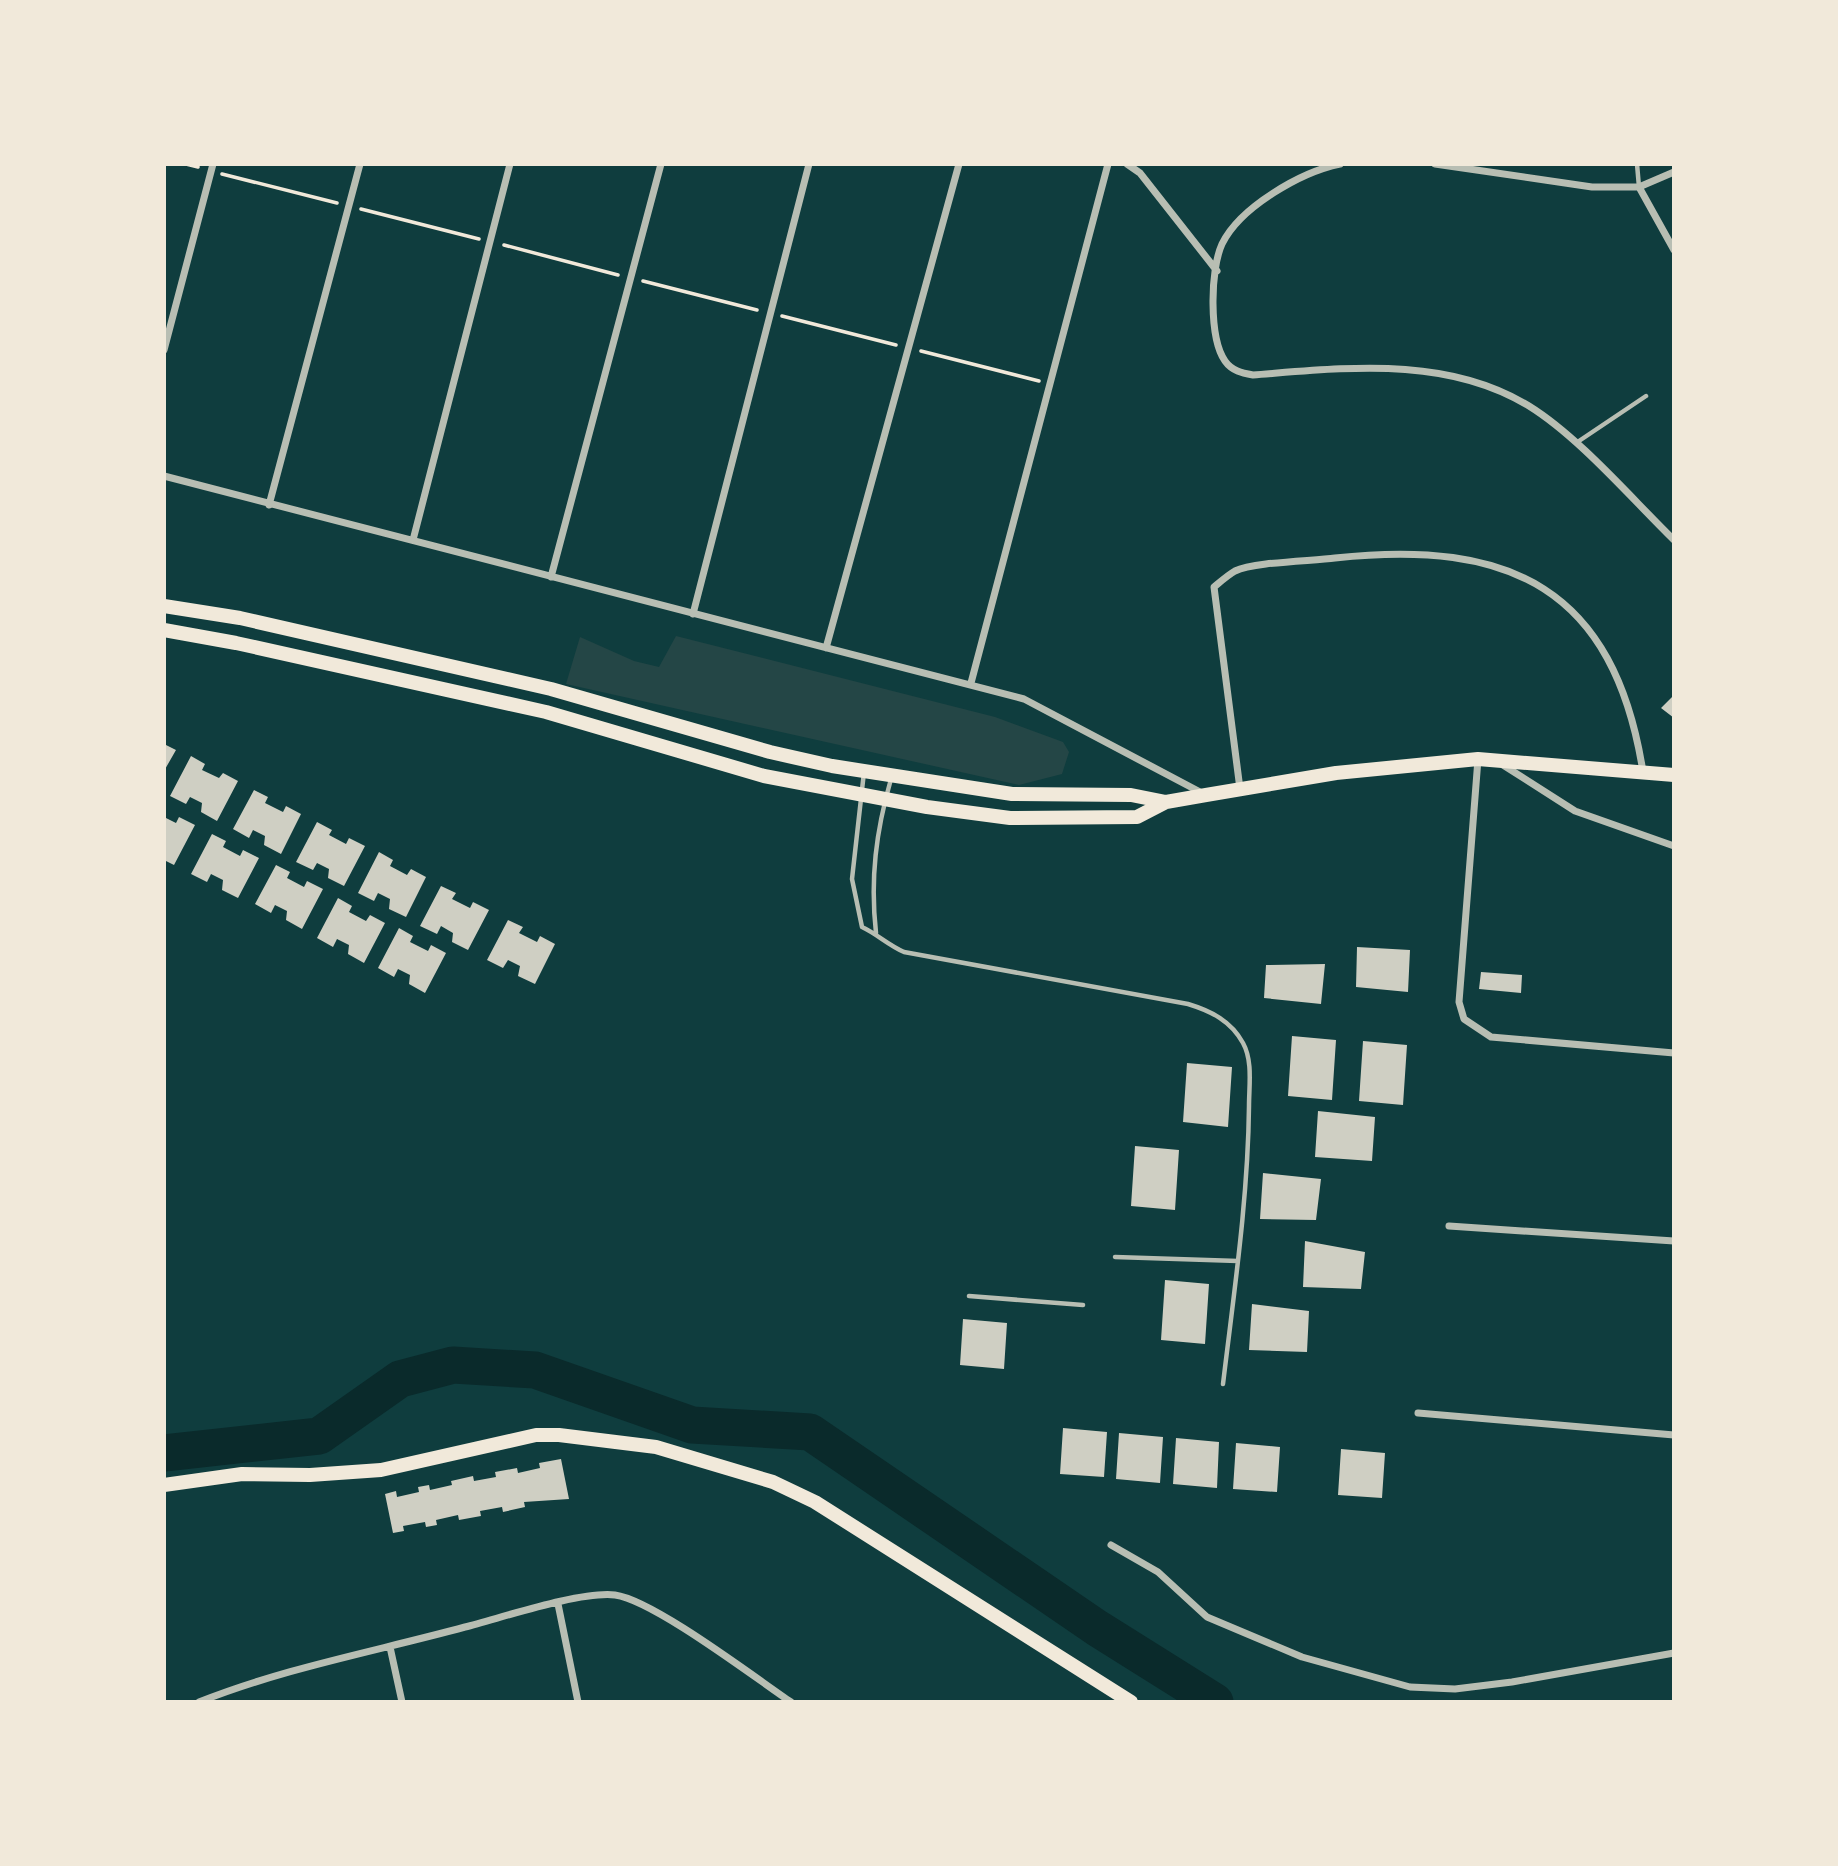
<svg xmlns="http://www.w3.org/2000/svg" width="1838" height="1866" font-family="'Source Serif 4',serif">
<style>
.green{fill:#244646}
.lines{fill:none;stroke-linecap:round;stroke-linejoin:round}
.river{stroke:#0a2a2b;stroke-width:37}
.building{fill:#cfcfc3}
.path{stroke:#f1e9da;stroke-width:3.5}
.service{stroke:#b8beb3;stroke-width:4.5}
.minor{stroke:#b8beb3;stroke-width:7}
.secondary{stroke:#f1e9da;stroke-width:14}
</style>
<rect width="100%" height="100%" fill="#0f3d3e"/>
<path class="green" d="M 676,636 L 995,717 L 1063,742 L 1069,752 L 1062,774 L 1019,785 L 566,684 L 580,637 L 634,661 L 659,667 Z"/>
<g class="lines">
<path class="river" d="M 164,1453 L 319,1436 L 400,1379 L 453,1365 L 535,1370 L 692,1425 L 810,1432 L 1097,1628 L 1215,1702"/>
</g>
<path class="building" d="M 1674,695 L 1674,718 L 1661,708 Z
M 164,744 L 176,750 L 164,771 Z
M 191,756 L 205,764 L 202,770 L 219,778 L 223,773 L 238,781 L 217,821 L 201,812 L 202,803 L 190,797 L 186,804 L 170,796 Z
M 254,790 L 268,797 L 265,803 L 283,812 L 286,806 L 301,814 L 281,854 L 264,845 L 265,836 L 253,830 L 249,838 L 233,829 Z
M 164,817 L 176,823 L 179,817 L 195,825 L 174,865 L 164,860 Z
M 317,822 L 332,830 L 329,835 L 346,844 L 349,838 L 365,846 L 344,886 L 328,878 L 329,869 L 317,863 L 313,870 L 296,862 Z
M 212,834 L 226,841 L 223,847 L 240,856 L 243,850 L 259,858 L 238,898 L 222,890 L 223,880 L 211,874 L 207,882 L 191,874 Z
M 379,852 L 393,860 L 390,866 L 407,875 L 411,869 L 426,877 L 406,917 L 389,909 L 390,899 L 378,893 L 374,901 L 358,893 Z
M 276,865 L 290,872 L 287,878 L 304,887 L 307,881 L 323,889 L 302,929 L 286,920 L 287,911 L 275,905 L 271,913 L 255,904 Z
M 441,886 L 456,893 L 452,899 L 470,908 L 473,902 L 489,910 L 468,950 L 452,942 L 453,933 L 441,926 L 437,934 L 420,926 Z
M 338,898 L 352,906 L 349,912 L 366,921 L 370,915 L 385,923 L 364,963 L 348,954 L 349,945 L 337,939 L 333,947 L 317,938 Z
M 508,920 L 523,927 L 519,933 L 537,942 L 540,936 L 555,944 L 535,984 L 518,976 L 520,966 L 508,960 L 503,968 L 487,960 Z
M 399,928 L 413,936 L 410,942 L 428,951 L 431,945 L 446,953 L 425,993 L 409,984 L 410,975 L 398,969 L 394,977 L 378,968 Z
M 1357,947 L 1410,950 L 1408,992 L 1356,987 Z
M 1325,964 L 1321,1004 L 1264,998 L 1266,965 Z
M 1481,972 L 1522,975 L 1521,993 L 1479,989 Z
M 1292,1036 L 1336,1040 L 1332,1100 L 1288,1096 Z
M 1363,1041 L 1407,1045 L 1403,1105 L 1359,1101 Z
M 1187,1063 L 1232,1067 L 1228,1127 L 1183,1122 Z
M 1318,1111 L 1375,1117 L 1372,1161 L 1315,1157 Z
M 1135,1146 L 1179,1150 L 1175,1210 L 1131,1206 Z
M 1263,1173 L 1321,1179 L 1316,1220 L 1260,1219 Z
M 1305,1241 L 1365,1252 L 1361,1289 L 1303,1287 Z
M 1165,1280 L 1209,1284 L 1205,1344 L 1161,1340 Z
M 1252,1304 L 1309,1311 L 1307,1352 L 1249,1350 Z
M 963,1319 L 1007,1323 L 1004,1369 L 960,1365 Z
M 1063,1428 L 1107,1432 L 1104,1477 L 1060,1474 Z
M 1119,1433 L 1163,1437 L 1160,1483 L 1116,1479 Z
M 1176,1438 L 1219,1442 L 1217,1488 L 1173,1484 Z
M 1236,1443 L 1280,1447 L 1277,1492 L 1233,1489 Z
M 1341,1449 L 1385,1453 L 1382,1498 L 1338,1495 Z
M 561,1459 L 569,1499 L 524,1502 L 525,1507 L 503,1512 L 502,1507 L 480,1511 L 481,1516 L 459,1520 L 458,1515 L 436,1520 L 437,1525 L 426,1527 L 425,1522 L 403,1526 L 404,1531 L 393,1533 L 385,1494 L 396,1491 L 397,1497 L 419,1492 L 418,1487 L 429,1485 L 430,1490 L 452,1485 L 451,1481 L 473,1476 L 474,1481 L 496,1477 L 495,1472 L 517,1468 L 518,1473 L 540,1468 L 539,1463 Z"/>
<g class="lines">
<path class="path" d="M 186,164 L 198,167
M 222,174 L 337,203
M 361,209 L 479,239
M 504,245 L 618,275
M 643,281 L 757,310
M 782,316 L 896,345
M 921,351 L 1039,381"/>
<path class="service" d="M 1637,164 L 1639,187
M 1576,443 L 1646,396
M 864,772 L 852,879 L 862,927 C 877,934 888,945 904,952 L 1188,1004 C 1211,1011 1231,1021 1243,1043 C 1253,1061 1249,1086 1249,1106 C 1248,1199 1234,1292 1223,1384
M 876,933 C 870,879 876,831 891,779
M 1115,1257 L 1238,1261
M 969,1296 L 1083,1305"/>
<path class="minor" d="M 1127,164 L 1140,173 L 1217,271
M 1340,164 C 1301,172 1240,207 1222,244 C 1210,270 1209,338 1225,361 C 1232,371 1242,373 1253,375 C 1345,368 1446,355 1529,406 C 1579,437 1631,498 1674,540
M 1435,164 L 1592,187 L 1639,187 L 1674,172
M 1639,187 L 1674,250
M 164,350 L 213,164
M 164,476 L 1024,699 L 1202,793
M 269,505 L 360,164
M 413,540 L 510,164
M 551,577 L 661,164
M 693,614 L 809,164
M 826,648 L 959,164
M 971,683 L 1108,164
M 1478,759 L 1459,1002 L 1464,1019 L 1491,1037 L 1674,1053
M 1503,765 L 1575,811 L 1674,846
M 1240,789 L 1214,587 C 1220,582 1228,575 1235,571 C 1253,562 1312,561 1335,558 C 1510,539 1614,588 1643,772
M 1449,1226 L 1674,1241
M 1418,1413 L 1674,1435
M 1111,1545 L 1158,1572 L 1207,1617 L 1302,1657 L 1410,1687 L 1455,1689 L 1512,1682 L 1674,1653
M 558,1604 L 578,1702
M 390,1647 L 402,1702
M 199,1702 C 284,1668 377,1651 465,1627 C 501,1618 580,1591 615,1595 C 653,1600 754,1677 791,1702"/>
<path class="secondary" d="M 164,606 L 240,618 L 551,689 L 770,752 L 832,766 L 1012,794 L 1131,795 L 1166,802
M 164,630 L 236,643 L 546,712 L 764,776 L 927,807 L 1010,818 L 1137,817 L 1166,802 L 1206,795 L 1336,773 L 1478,759 L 1674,775
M 164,1485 L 242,1474 L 310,1475 L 381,1470 L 536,1435 L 559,1435 L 656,1447 L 773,1482 L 815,1502 L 1131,1702"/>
</g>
<rect width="1838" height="1866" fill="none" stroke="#f1e9da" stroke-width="332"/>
</svg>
